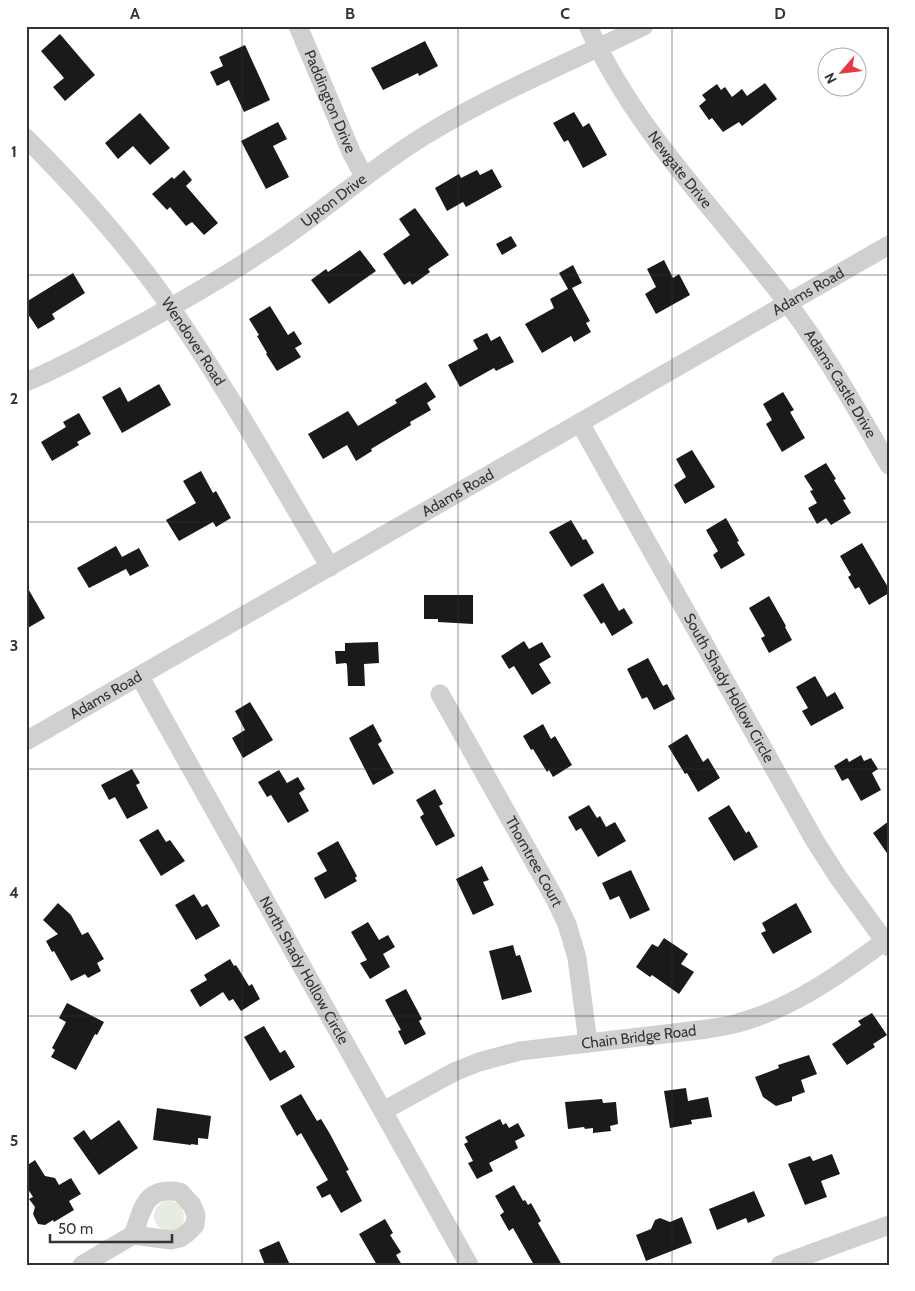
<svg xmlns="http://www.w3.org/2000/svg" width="915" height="1291" font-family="Cabin,sans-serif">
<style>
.green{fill:#e6ecdf}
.building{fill:#1a1a1a}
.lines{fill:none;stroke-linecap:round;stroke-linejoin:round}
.minor{stroke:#d0d0d0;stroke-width:19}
.grid{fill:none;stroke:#333;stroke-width:1;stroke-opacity:0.55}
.labels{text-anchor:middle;stroke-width:5;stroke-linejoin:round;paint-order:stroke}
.street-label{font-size:15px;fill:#333;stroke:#fff}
.neatline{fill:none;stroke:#333;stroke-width:2}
.grid-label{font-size:16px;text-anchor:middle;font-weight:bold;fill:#333}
</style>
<rect width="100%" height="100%" fill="#fff"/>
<path class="green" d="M154 1216a15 15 0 1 1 30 0a15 15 0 1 1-30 0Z"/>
<path class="building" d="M 60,34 L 95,75 L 65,101 L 53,87 L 64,78 L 41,51 Z
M 425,41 L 438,66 L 419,76 L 418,73 L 383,90 L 371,68 Z
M 245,45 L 270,100 L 244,112 L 229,80 L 217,86 L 210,72 L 223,66 L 219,57 Z
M 765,83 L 777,99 L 742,126 L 739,122 L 723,132 L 712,118 L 709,120 L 699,106 L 706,100 L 702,95 L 717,84 L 721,90 L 725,87 L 732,97 L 742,89 L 747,96 Z
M 574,112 L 583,127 L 589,123 L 607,155 L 583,168 L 568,140 L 564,142 L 553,123 Z
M 140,113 L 170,148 L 150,165 L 133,146 L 118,159 L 105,143 Z
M 278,122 L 287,139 L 273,146 L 289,177 L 266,189 L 241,141 Z
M 492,169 L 502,187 L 466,207 L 463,202 L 447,211 L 435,188 L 459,174 L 461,178 L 477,170 L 480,175 Z
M 184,170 L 192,180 L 186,186 L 218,223 L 204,235 L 192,222 L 186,226 L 170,207 L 167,210 L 152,194 L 172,177 L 174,179 Z
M 415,208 L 449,255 L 428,269 L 430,272 L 412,285 L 410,281 L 404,285 L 383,254 L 410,235 L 399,219 Z
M 511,236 L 517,246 L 502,255 L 496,244 Z
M 360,250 L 376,271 L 329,304 L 311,280 L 326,269 L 328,272 Z
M 664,260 L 673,278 L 679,274 L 690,295 L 656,314 L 645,294 L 656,287 L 647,269 Z
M 573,265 L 582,283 L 572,288 L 590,321 L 586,323 L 591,332 L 574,342 L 571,336 L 542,353 L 525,324 L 554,308 L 550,299 L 568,289 L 559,273 Z
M 73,273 L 85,293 L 52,314 L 55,319 L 38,329 L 26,311 L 26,302 Z
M 270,306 L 288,335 L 294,331 L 302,344 L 295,348 L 301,357 L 277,371 L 266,354 L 267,353 L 257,336 L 259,335 L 249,319 Z
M 487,333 L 491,341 L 500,336 L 514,362 L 496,371 L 494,368 L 460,387 L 448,365 L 478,349 L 473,340 Z
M 426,382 L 436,397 L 427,403 L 431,410 L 410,422 L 411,425 L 371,449 L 372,451 L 356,461 L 347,445 L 323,459 L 308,434 L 348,411 L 358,426 L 397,403 L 395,400 Z
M 159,384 L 171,405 L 122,433 L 102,397 L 120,387 L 128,402 Z
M 783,392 L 794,410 L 790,412 L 805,438 L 782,452 L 766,424 L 772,420 L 763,404 Z
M 79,413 L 91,434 L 77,442 L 79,445 L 52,461 L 41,442 L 66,427 L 63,422 Z
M 692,450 L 715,487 L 685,504 L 674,485 L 686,477 L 676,459 Z
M 826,463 L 836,479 L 834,480 L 846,499 L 843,500 L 851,513 L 831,525 L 826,518 L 817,524 L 808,508 L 817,503 L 810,491 L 813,490 L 804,476 Z
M 201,471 L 213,493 L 216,491 L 231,518 L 216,527 L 213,522 L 179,541 L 166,520 L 196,503 L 183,481 Z
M 726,518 L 739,541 L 737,542 L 745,555 L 721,569 L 713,555 L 718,551 L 706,530 Z
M 571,520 L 583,540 L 586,539 L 594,553 L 571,567 L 549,532 Z
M 862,543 L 889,589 L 889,593 L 869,605 L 859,587 L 855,589 L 848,577 L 851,575 L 840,556 Z
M 116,546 L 122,557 L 139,548 L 149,566 L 130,576 L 126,569 L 89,588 L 77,568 Z
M 603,583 L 619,611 L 624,608 L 633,623 L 612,636 L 604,622 L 601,624 L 583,595 Z
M 26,585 L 45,618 L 26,629 Z
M 424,595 L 473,595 L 473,624 L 438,622 L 438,619 L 424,619 Z
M 769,596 L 786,626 L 785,627 L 792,640 L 769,653 L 761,638 L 765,636 L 749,608 Z
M 524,641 L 529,649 L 542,642 L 551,657 L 539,664 L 551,683 L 532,695 L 514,666 L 509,669 L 501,656 Z
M 378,642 L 379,663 L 364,664 L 365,686 L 348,686 L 347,665 L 346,663 L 336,664 L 335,651 L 345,651 L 345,643 Z
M 648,658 L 663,686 L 667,684 L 675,699 L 654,710 L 647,697 L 642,699 L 627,669 Z
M 815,676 L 827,697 L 835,692 L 844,708 L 811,726 L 802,711 L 808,708 L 796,687 Z
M 250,702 L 273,740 L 243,758 L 232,738 L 245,730 L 235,711 Z
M 373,724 L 382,741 L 378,744 L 394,773 L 373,785 L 349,738 Z
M 543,724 L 551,739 L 555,736 L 572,765 L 553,777 L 549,770 L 547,772 L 533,749 L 531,750 L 523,736 Z
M 687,734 L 703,762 L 708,758 L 720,778 L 698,792 L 687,773 L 685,774 L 668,746 Z
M 861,755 L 864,761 L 871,758 L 878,769 L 872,773 L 881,790 L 861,801 L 848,778 L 842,781 L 834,766 L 847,758 L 849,762 Z
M 132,769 L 140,783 L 136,785 L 148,808 L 127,819 L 115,797 L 109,800 L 101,785 Z
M 279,770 L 287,783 L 298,777 L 305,789 L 299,793 L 309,811 L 288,823 L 271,795 L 267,797 L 258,782 Z
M 435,789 L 443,804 L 439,806 L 455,836 L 436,846 L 420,817 L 424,814 L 416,800 Z
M 589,805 L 597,818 L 600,816 L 606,827 L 615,822 L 626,841 L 598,857 L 581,828 L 576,831 L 568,817 Z
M 729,805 L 746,833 L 749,831 L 758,847 L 734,861 L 708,818 Z
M 889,821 L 889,856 L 873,833 Z
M 158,829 L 166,842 L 170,840 L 185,861 L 161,876 L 139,840 Z
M 338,841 L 357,876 L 355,878 L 357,881 L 325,899 L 314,878 L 327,871 L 317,853 Z
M 482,866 L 489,880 L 483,882 L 494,905 L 473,915 L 456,879 Z
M 631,870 L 650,910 L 630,919 L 619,896 L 610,900 L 602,883 Z
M 194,894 L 202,907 L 207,904 L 220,926 L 196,940 L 175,905 Z
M 58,903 L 71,915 L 82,935 L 88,932 L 104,959 L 97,963 L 101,971 L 88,978 L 85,974 L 71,981 L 54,951 L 52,952 L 46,941 L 58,934 L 43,920 Z
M 796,903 L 812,932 L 773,954 L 761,933 L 766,931 L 762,923 Z
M 368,922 L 379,940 L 388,935 L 395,947 L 383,954 L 390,967 L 370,979 L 360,963 L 367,960 L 351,932 Z
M 664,938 L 688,954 L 681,964 L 694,972 L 679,994 L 652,975 L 650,977 L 636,967 L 652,944 L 658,947 Z
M 513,945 L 516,956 L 520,955 L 532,992 L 502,1000 L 489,951 Z
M 230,959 L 234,966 L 236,965 L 249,986 L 252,984 L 260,999 L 241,1011 L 233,999 L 229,1001 L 223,992 L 200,1007 L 190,990 L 207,980 L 204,975 Z
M 406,989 L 422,1019 L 419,1021 L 426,1034 L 405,1045 L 398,1031 L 401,1030 L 385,1000 Z
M 67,1003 L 104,1022 L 97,1035 L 95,1034 L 76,1070 L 51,1057 L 55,1050 L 52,1048 L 66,1022 L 59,1018 Z
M 872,1013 L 887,1035 L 873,1044 L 875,1047 L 847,1065 L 832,1044 L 861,1025 L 858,1021 Z
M 264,1026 L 280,1053 L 285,1050 L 295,1067 L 270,1081 L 244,1037 Z
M 809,1055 L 817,1074 L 801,1080 L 805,1092 L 792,1097 L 792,1101 L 776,1106 L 763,1097 L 755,1077 L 779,1068 L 778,1065 Z
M 686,1088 L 688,1101 L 708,1097 L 712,1117 L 691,1120 L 692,1124 L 670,1128 L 664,1091 Z
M 301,1094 L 317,1121 L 321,1119 L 330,1134 L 349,1170 L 346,1171 L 362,1201 L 341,1213 L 330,1194 L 322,1198 L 316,1187 L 328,1180 L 301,1133 L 297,1136 L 280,1106 Z
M 602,1099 L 603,1103 L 616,1102 L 618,1124 L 610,1126 L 611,1131 L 593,1133 L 593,1128 L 585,1129 L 584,1127 L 568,1129 L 565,1102 Z
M 157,1108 L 211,1116 L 208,1139 L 198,1138 L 198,1145 L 191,1144 L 191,1145 L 153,1140 Z
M 500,1119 L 503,1125 L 506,1123 L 509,1128 L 518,1123 L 525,1136 L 515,1141 L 518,1148 L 489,1163 L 493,1171 L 477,1179 L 468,1163 L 473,1161 L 464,1144 L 468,1142 L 465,1137 Z
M 119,1120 L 138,1148 L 99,1175 L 73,1138 L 84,1130 L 91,1140 Z
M 832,1154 L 840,1174 L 821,1181 L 827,1197 L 805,1205 L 788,1164 L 810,1156 L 813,1161 Z
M 35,1160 L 45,1176 L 55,1178 L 59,1185 L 71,1178 L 81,1194 L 69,1201 L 74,1210 L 54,1222 L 53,1220 L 45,1225 L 38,1224 L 33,1214 L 35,1207 L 29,1199 L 33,1197 L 26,1186 L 26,1166 Z
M 514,1185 L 523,1201 L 525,1200 L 528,1205 L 531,1203 L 541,1221 L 538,1223 L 562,1265 L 534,1265 L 513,1228 L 509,1231 L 500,1215 L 504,1212 L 495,1196 Z
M 754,1191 L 765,1216 L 748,1223 L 746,1218 L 717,1230 L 709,1209 Z
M 682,1217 L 692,1243 L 646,1261 L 636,1235 L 651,1229 L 655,1220 L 660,1218 L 670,1222 Z
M 385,1219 L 393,1233 L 390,1235 L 401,1252 L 396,1255 L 402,1265 L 377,1265 L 359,1234 Z
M 279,1241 L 290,1265 L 265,1265 L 259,1250 Z"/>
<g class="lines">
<g class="minor">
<path id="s1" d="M 298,26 L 352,154 L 364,176"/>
<path id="s2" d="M 588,26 C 635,132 720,214 789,305 C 827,355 857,411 889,465"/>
<path id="s3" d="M 26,138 C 78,190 130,248 171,308 C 229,391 278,480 330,567"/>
<path id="s4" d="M 26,382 C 60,368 92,350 124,333 C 176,305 228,275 277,242 C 327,208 372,168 424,136 C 494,93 570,62 644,26"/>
<path id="s5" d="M 580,423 L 815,841 L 838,877 L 889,947"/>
<path id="s6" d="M 140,677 L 469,1265"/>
<path id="s7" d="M 440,694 L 555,899 L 567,924 L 577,958 L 588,1043"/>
<path id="s8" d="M 26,741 L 889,245"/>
<path id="s9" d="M 383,1111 L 454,1072 L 479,1062 L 520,1051 L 708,1029 C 718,1027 728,1026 738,1023 C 793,1008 840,974 885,941"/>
<path d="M 82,1265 L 133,1235 L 171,1240 L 180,1238 L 187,1233 L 195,1225 L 196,1215 L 192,1205 L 180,1192 C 144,1186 143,1209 133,1235"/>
<path d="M 780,1265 L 889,1225"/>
</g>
</g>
<path class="grid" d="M 242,26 L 242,1265M 458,26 L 458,1265M 672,26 L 672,1265M 26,275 L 889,275M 26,522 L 889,522M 26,769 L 889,769M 26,1016 L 889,1016"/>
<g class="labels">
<g class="street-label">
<text dy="5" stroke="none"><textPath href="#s1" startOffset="82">Paddington Drive</textPath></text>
<text dy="5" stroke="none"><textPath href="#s2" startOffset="171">Newgate Drive</textPath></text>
<text dy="5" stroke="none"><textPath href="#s4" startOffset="358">Upton Drive</textPath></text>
<text dy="5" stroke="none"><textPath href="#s8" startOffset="902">Adams Road</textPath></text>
<text dy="5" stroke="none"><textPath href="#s3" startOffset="264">Wendover Road</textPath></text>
<text dy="5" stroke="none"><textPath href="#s2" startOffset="439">Adams Castle Drive</textPath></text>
<text dy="5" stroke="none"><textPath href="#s8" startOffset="498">Adams Road</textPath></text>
<text dy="5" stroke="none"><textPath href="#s5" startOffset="304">South Shady Hollow Circle</textPath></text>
<text dy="5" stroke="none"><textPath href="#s8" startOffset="92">Adams Road</textPath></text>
<text dy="5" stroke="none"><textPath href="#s7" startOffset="192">Thorntree Court</textPath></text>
<text dy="5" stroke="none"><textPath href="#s6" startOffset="336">North Shady Hollow Circle</textPath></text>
<text dy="5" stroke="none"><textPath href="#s9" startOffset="270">Chain Bridge Road</textPath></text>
</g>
</g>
<rect width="915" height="1291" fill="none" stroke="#ffffff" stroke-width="55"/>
<g transform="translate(842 72) rotate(242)"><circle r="24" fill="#ffffff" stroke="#adadad"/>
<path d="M0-4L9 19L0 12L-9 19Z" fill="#e63946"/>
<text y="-8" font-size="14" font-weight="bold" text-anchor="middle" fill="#333333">N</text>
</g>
<path d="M50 1234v8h122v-8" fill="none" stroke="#333333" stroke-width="2.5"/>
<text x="58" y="1234" font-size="15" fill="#333333" stroke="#ffffff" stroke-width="4" paint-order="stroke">50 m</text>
<rect x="28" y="28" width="860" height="1236" class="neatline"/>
<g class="grid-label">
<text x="135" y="19">A</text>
<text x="350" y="19">B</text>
<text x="565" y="19">C</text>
<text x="780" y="19">D</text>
<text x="14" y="157">1</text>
<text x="14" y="404">2</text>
<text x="14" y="651">3</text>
<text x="14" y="898">4</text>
<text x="14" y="1146">5</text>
</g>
</svg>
